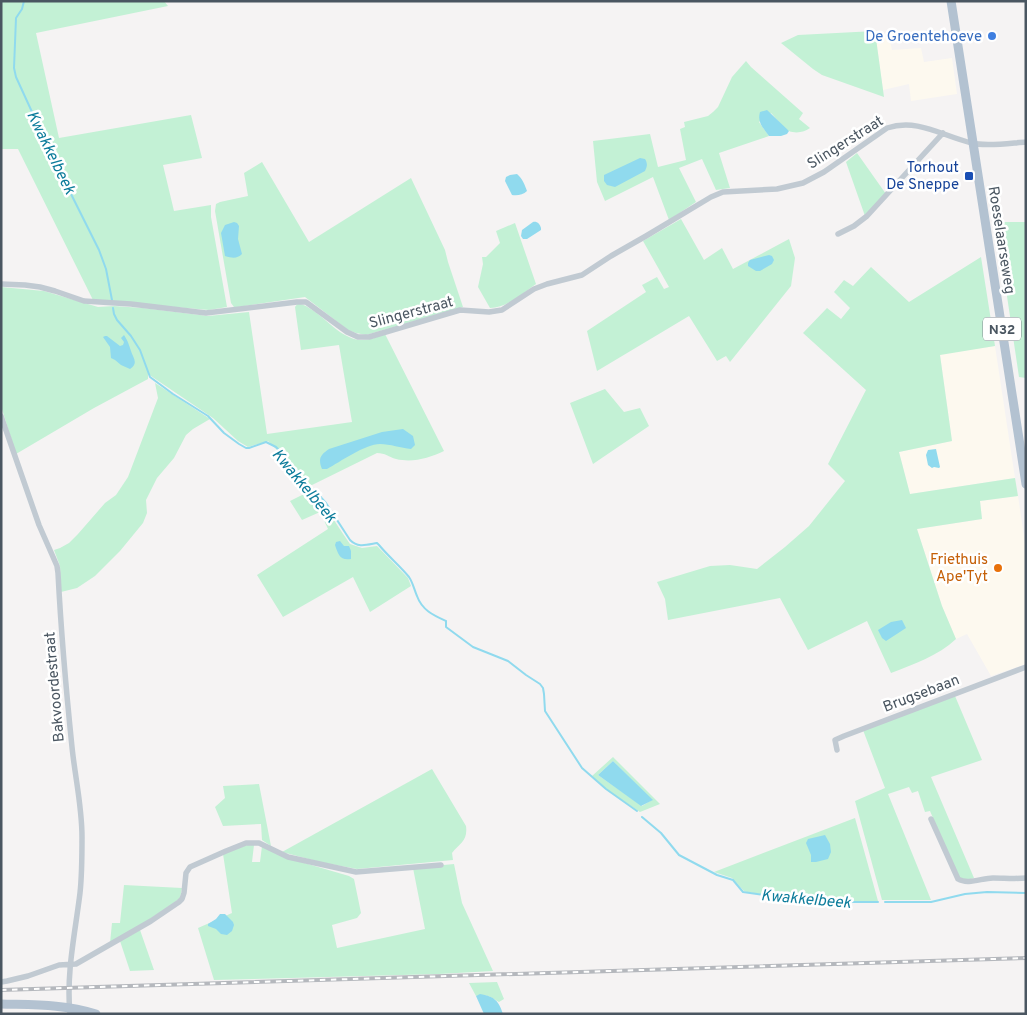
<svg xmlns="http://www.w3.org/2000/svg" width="1027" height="1015" font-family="Overpass,sans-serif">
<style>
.commercial{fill:#fdf9ef}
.green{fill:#c3f1d5;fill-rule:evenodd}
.water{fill:#90daee}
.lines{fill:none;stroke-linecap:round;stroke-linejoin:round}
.stream{stroke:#90daee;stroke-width:2}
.minor{stroke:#c1cad2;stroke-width:5.5}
.primary{stroke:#b3c2d1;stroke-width:9}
.rail-casing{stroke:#b5b8bd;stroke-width:4}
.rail{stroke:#fff;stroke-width:2;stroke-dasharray:5.5;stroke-linecap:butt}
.shop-dot{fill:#3f7fe0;stroke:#fff;stroke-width:2}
.transit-dot{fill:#1a4fb4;stroke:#fff;stroke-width:2}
.food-dot{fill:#e8710a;stroke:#fff;stroke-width:2}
.labels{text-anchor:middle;stroke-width:5;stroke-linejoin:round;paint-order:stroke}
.shield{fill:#fff;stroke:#808990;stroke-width:1}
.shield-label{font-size:14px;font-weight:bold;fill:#4a5661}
.shop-label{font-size:15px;fill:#366cbe;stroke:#fff;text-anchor:end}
.street-label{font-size:15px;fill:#4a5661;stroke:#fff}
.transit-label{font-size:15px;fill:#164399;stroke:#fff;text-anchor:end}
.food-label{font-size:15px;fill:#c56008;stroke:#fff;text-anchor:end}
.water-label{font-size:16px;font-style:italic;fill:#0c7c9b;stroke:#fff}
</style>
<rect width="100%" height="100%" fill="#f5f3f3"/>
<path class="commercial" d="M 889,37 L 892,50 L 921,48 L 924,62 L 952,58 L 957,94 L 911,101 L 909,84 L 883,90 L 876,39 Z
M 995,346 L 1015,478 L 910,494 L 899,452 L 952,441 L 940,354 Z
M 1018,496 L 1026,550 L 1026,664 L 991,676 L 967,634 L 956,639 L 942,606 L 917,529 L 982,519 L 980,501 Z"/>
<path class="green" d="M 1,1 L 164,1 L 168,6 L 36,33 L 59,138 L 191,115 L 202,158 L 163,165 L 174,211 L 211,205 L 211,217 L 227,307 L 209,310 L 93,300 L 18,149 L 1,149 Z
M 875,31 L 884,97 L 822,75 L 813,69 L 781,43 L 798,35 Z
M 746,61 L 751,67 L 803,113 L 799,119 L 810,128 C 805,132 796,134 789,131 C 784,129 775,117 771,113 L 759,122 L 769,136 L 719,153 L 730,188 L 716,190 L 702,159 L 679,168 L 696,202 L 669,220 L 653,177 L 605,201 L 597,182 L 593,141 L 650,134 L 658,167 L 686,160 L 680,129 L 685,127 L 684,122 L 708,116 L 713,112 L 718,107 L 732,77 Z
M 857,153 L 886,194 L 865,216 L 846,162 Z
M 262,162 L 309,242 L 411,178 L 445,250 L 448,262 L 463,307 L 366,335 L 356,333 L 348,330 L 305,297 L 238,307 L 234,307 L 231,303 L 215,211 L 216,204 L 220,202 L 248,196 L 244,173 Z
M 681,219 L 704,260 L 722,248 L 733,269 L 789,239 L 795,258 L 791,286 L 730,362 L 726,356 L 717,361 L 689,316 L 597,371 L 587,331 L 646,292 L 642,285 L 657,277 L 664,289 L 669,287 L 643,241 Z
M 996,222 L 1026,222 L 1026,378 L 1019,377 Z
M 515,223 L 536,284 C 523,293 507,308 490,308 L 478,287 L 483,264 L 482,257 L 486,257 L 500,243 L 496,231 Z
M 981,257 L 995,346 L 940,355 L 952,441 L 899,452 L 910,494 L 1015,478 L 1018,496 L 980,501 L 982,519 L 917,529 L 942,606 L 956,639 C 938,656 914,664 891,673 L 867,621 L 808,650 L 780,598 L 668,620 L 665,599 L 657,582 L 710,566 L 730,565 L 757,569 L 785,547 L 809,526 L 845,481 L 828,464 L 866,390 L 803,333 L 827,308 L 841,319 L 850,308 L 834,292 L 844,280 L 853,286 L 871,267 L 909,302 Z
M 1,287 L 44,291 L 98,307 L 114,306 L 143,308 L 208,316 L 249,312 L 267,434 L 352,422 L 339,345 L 301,350 L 295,307 L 298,303 C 321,309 338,340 362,340 C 370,340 377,337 385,334 L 444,451 C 429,458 413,463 396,459 C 389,457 385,453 377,453 L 308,487 L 290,463 L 268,441 L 248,447 L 238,441 L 213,418 L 148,374 L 148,379 L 94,408 L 16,454 L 1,406 Z
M 155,383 L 210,419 L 193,429 L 186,435 L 174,458 L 157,478 L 146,500 L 147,513 L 143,523 L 120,551 L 95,576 L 77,588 L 61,592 L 60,566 L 54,550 L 60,548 L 69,543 L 78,534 L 105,503 L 116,495 L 128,477 L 158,398 Z
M 605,389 L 624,412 L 640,408 L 649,426 L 593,464 L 570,403 Z
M 310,491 C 327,506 337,526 350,544 L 362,548 L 377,546 L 408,578 L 411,586 L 370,612 L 353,577 L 283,617 L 257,575 L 328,529 L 320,512 L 302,520 L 290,501 Z
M 955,696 L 982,760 L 931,777 L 974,878 L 967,880 L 959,878 L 930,811 L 925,812 L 918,791 L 912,793 L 909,787 L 888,794 L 931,900 L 882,900 L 855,801 L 885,788 L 863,730 Z
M 613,757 L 660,804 L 640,812 L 609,791 L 592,776 ZM 613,761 L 652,800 L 642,806 L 598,775 Z
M 432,769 L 466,826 C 468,841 460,843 452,853 L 453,860 L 357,869 L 320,862 L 282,852 Z
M 259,784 L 271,846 L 262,840 L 261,824 L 223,826 L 215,807 L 225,798 L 223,786 Z
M 855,818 L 878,901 L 826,901 L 803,900 L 747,892 L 744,891 L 732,878 L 714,872 Z
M 247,845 L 254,845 L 252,862 L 260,862 L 262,846 L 284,857 L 349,876 L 354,879 L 361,913 L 357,918 L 332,925 L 337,948 L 425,929 L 413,868 L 454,864 L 462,903 L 493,971 L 439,974 L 214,980 L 198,928 L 232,913 L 223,854 Z
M 124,885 L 182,888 L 180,898 L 175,902 L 144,923 L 110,943 L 112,923 L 120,923 Z
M 140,930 L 154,970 L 130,971 L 120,941 Z
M 497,982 L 504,999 L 499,1002 C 491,997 485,993 476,996 L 469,983 Z"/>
<path class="water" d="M 767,110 L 789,131 L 787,134 L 781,136 L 769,136 C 763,128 757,122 760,112 Z
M 640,158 L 645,159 C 648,164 647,167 645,171 L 615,187 L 607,185 L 604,181 L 604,175 Z
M 517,174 C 522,178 525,185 527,191 C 523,195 517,196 512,195 L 505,181 L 506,177 L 510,175 Z
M 234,222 L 237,223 L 239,226 L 238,239 L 242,254 C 237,259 232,258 225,256 L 221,233 L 225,225 Z
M 533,222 C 537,221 540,224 541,228 L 541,230 L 527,239 L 523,239 L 521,236 L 522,230 Z
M 769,255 L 772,256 L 774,260 L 772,264 L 760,271 L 756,271 L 748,266 L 748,263 L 750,260 Z
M 124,335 C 128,341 129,345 131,351 C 133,358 139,363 130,369 L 121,365 L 115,360 L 111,358 L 110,347 L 103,337 L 105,336 L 107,336 L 120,346 L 123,345 L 124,342 L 121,338 Z
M 403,429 L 413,436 L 415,445 L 411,449 C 401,448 390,444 380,444 C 365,444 340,462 327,469 L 322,469 C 318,459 320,455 329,449 L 382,432 Z
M 936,449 L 940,467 L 939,468 L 934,467 L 932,468 L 928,465 L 926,455 L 928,450 Z
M 340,541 L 344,546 L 349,546 L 351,551 L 351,559 C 340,561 338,554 335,545 L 336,542 Z
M 902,620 L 906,628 L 886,641 L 882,638 L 878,630 L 891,622 Z
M 613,761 L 653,800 L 641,806 L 598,775 Z
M 825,835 L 830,844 L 831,852 L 828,859 L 816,862 L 811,862 L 811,855 L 806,843 L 808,839 Z
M 220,914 L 225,914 L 233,922 L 234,925 L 232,931 L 227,935 L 221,934 L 216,929 L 208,926 L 208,924 L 216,919 Z
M 480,994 C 494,996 499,1001 503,1014 L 484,1014 L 476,996 Z"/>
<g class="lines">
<path class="stream" d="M 24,1 L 22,9 L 16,18 L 14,68 L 16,77 L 54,160 L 99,250 L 106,269 L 112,300
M 113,308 L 114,314 L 117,320 L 131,336 L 140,350 L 150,377 L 173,394 L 208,416 L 224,433 L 239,444 L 246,448 L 249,448 L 266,442 L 276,447 L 283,454 L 306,486 L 317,493 L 326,503 L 350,540 C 358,548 366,545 377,543 L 379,545 C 388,556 400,566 409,577 C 413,583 414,589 417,596 C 422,610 433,615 446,621 L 446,627 L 473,647 L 508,661 L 526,675 L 540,684 L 543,688 L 544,694 L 545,711 L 582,768 L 606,789 L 637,811
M 642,817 L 661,833 L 679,855 L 717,875 L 733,880 L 743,892 L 815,902 L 878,902
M 885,902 L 931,902 L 965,894 L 987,892 L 1026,893"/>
<path class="minor" d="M 838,234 L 854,226 L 867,216 L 943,133
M 1,284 L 25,285 L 40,287 L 55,291 L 84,301 L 131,304 L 206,313 L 297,302 L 306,302 L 347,332 L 358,337 L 369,337 L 460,310 L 489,312 L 502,310 L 534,289 L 547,284 L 582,275 L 611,256 L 646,236 L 711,197 L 723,192 L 777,189 L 803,183 L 824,172 L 887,128 C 918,118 942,136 972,143 C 986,147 1011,143 1026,142
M 1,416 L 39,525 L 57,566 L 58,573 C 61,631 66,689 72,747 C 75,777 82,806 82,837 C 82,855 82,875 80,893 C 75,934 66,973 70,1014
M 837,750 L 835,740 L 844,736 L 1026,667
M 931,819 L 958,879 C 968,885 982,878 993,878 C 1004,878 1015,879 1026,878
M 1,982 L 7,981 L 28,976 L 59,965 L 76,964 L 151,921 L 179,902 L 182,899 L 184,893 L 186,873 L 190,867 L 226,851 L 246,843 L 259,843 L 288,857 L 356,872 L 441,865"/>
<path class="primary" d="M 951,1 L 1026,484
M 1,1004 C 34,1005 64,1004 96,1014"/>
<defs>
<path id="rail" d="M 1,990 L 1026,958"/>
</defs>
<use href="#rail" class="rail-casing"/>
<use href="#rail" class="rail"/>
</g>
<circle class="shop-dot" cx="992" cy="36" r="5"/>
<rect class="transit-dot" x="964" y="171" width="10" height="10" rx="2.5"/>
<circle class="food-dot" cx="998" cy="568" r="5"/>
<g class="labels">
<rect class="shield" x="983" y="317.5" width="38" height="23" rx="4"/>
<g class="shield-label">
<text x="1002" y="334">N32</text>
</g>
<g class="shop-label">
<text x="982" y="41">De Groentehoeve</text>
</g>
<g class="street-label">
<text transform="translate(845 142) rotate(-32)" y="5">Slingerstraat</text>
<text transform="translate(1002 240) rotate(81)" y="5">Roeselaarseweg</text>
<text transform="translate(411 312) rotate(-15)" y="5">Slingerstraat</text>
<text transform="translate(54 687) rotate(-95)" y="5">Bakvoordestraat</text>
<text transform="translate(921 693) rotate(-21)" y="5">Brugsebaan</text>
</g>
<g class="transit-label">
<text x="959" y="172">Torhout<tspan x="959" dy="17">De Sneppe</tspan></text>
</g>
<g class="food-label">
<text x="988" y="564">Friethuis<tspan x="988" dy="17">Ape'Tyt</tspan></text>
</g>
<g class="water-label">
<text transform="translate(52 152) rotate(64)" y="6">Kwakkelbeek</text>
<text transform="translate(305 485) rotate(50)" y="6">Kwakkelbeek</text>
<text transform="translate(806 898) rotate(5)" y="6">Kwakkelbeek</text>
</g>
</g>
<rect width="1027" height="1015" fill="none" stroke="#4a5661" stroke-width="5"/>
</svg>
